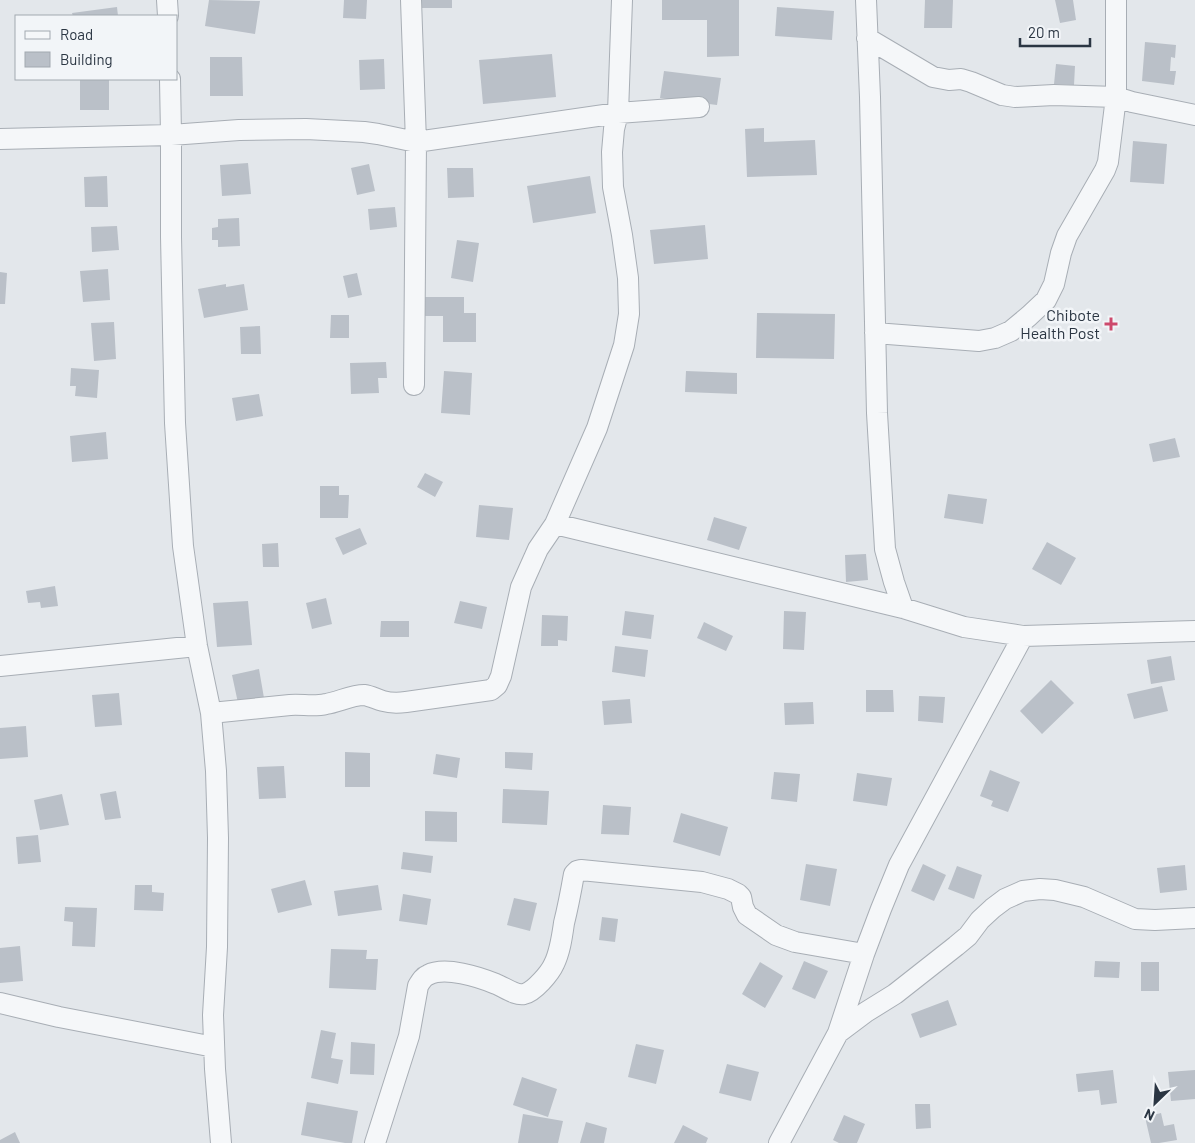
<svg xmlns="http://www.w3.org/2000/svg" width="1195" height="1143" font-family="Barlow,sans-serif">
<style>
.building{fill:#bac0c8}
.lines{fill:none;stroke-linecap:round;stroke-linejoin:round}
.street-casing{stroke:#a8aeb5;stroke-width:22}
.street{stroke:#f5f7f9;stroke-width:20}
.poi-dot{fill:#cd4a6c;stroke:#f2f5f8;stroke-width:2}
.labels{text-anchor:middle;stroke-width:5;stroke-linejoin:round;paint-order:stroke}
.poi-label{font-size:16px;fill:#2b3643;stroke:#f2f5f8;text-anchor:end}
</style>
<rect width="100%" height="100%" fill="#e3e7eb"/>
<path class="building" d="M 209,0 L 260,1 L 255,34 L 205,26 Z
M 344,0 L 367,0 L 366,19 L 343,18 Z
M 418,0 L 452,0 L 452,8 L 418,8 Z
M 662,0 L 739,0 L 739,56 L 707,57 L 707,20 L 662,20 Z
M 925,0 L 953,0 L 952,28 L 924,28 Z
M 1055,0 L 1073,0 L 1076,20 L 1060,23 Z
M 117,7 L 118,16 L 73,16 L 72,13 Z
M 777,7 L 834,11 L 832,40 L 775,36 Z
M 1145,42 L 1176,45 L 1175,58 L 1171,57 L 1170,71 L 1176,71 L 1174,85 L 1142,81 Z
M 552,54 L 556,97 L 483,104 L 479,60 Z
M 210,57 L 242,57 L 243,96 L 210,96 Z
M 384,59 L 385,89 L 360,90 L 359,60 Z
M 1056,64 L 1075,66 L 1074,85 L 1054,84 Z
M 664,71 L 721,78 L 717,105 L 660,98 Z
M 80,79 L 109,79 L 109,110 L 80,110 Z
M 764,128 L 764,142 L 815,140 L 817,175 L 747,177 L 745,129 Z
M 1133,141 L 1167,144 L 1164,184 L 1130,182 Z
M 248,163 L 251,194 L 222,196 L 220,165 Z
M 369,164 L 375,191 L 357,195 L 351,168 Z
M 447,168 L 473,168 L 474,197 L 448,198 Z
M 107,176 L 108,207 L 85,207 L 84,177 Z
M 590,176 L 596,213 L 533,223 L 527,186 Z
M 395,207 L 397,227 L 370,230 L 368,209 Z
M 239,218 L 240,246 L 218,247 L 218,240 L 212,240 L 212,228 L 218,227 L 218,219 Z
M 705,225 L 708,259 L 654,264 L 650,230 Z
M 117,226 L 119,250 L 92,252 L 91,227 Z
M 457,240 L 479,243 L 473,282 L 451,278 Z
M 108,269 L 110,300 L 83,302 L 80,271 Z
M 0,272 L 7,273 L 5,304 L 0,304 Z
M 357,273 L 362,295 L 348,298 L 343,276 Z
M 226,284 L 226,287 L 244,284 L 248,310 L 204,318 L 198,289 Z
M 425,297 L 464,297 L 464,313 L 476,313 L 476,342 L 443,342 L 443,316 L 425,316 Z
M 757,313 L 835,314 L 834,359 L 756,358 Z
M 331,315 L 349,315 L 349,338 L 330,338 Z
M 114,322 L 116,359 L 94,361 L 91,323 Z
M 260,326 L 261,354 L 241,354 L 240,327 Z
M 386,362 L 387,378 L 378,378 L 379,393 L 351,394 L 350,363 Z
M 71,368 L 99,370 L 97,398 L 75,396 L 76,386 L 70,386 Z
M 444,371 L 472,373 L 470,415 L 441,413 Z
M 686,371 L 737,373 L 737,394 L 685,392 Z
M 259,394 L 263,416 L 236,421 L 232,398 Z
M 106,432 L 108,459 L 72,462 L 70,436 Z
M 1175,438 L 1180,457 L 1153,462 L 1149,444 Z
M 425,473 L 443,482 L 435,497 L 417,487 Z
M 320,486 L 339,486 L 339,495 L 349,495 L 348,518 L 320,518 Z
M 948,494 L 987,499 L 983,524 L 944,518 Z
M 479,505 L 513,508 L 509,540 L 476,537 Z
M 714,517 L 747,527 L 739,550 L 707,540 Z
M 360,528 L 367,544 L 343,555 L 335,538 Z
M 1047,542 L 1076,558 L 1061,585 L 1032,569 Z
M 278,543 L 279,567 L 263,567 L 262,544 Z
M 866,554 L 868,580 L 846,582 L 845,555 Z
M 55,586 L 58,606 L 41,608 L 40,602 L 28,603 L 26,591 Z
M 326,598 L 332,624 L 312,629 L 306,603 Z
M 248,601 L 252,645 L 217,647 L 213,603 Z
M 460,601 L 487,607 L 482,629 L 454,623 Z
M 625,611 L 654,615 L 651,639 L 622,635 Z
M 784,611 L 806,612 L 804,650 L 783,649 Z
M 542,615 L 568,616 L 567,641 L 558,640 L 558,646 L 541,646 Z
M 381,621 L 409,621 L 409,637 L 380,637 Z
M 704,622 L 733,636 L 726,651 L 697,638 Z
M 615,646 L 648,650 L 645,677 L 612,672 Z
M 1171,656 L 1175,680 L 1151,684 L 1147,660 Z
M 259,669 L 264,698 L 238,703 L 232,675 Z
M 1051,680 L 1074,703 L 1042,734 L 1020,711 Z
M 1162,686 L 1168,711 L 1134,719 L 1127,694 Z
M 866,690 L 893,690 L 894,712 L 866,712 Z
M 119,693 L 122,725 L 95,727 L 92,695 Z
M 919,696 L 945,697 L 943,723 L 918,721 Z
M 630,699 L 632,723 L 604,725 L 602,701 Z
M 813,702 L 814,724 L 785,725 L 784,703 Z
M 26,726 L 28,757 L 0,759 L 0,728 Z
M 345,752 L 370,753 L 370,787 L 345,787 Z
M 505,752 L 533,753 L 532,770 L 505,768 Z
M 436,754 L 460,758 L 457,778 L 433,774 Z
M 284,766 L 286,798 L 259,799 L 257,767 Z
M 990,770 L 1020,782 L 1008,812 L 991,806 L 993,801 L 980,796 Z
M 774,772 L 800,774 L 797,802 L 771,799 Z
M 857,773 L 892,778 L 887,806 L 853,801 Z
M 503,789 L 549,791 L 547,825 L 502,823 Z
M 116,791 L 121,818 L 105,820 L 100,794 Z
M 62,794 L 69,825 L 40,830 L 34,800 Z
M 603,805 L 631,807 L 629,835 L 601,834 Z
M 425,811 L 457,812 L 457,842 L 425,841 Z
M 681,813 L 728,827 L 720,856 L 673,842 Z
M 38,835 L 41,862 L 18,864 L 16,837 Z
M 403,852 L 433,856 L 431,873 L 401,869 Z
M 806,864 L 837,869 L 830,906 L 800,900 Z
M 923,864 L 946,875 L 934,901 L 911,891 Z
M 1185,865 L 1187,890 L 1160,893 L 1157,868 Z
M 957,866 L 982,875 L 974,899 L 948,889 Z
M 305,880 L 312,905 L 278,913 L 271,889 Z
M 135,885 L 152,885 L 152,892 L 164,893 L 163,911 L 134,910 Z
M 378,885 L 382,910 L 338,916 L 334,891 Z
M 403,894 L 431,899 L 427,925 L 399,921 Z
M 514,898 L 537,903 L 530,931 L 507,925 Z
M 65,907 L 97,908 L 95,947 L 72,946 L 73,922 L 64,921 Z
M 602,917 L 618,919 L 615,942 L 599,940 Z
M 20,946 L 23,981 L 0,983 L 0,948 Z
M 331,949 L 367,950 L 366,959 L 378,959 L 376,990 L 329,988 Z
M 804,961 L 828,971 L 815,999 L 792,989 Z
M 1095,961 L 1120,962 L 1119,978 L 1094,977 Z
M 760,962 L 783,976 L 765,1008 L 742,994 Z
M 1141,962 L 1159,962 L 1159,991 L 1141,991 Z
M 948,1000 L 957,1025 L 920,1038 L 911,1014 Z
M 321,1030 L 336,1033 L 331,1058 L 343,1060 L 338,1084 L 311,1078 Z
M 351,1042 L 375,1044 L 374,1075 L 350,1074 Z
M 636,1044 L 664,1050 L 656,1084 L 628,1077 Z
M 727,1064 L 759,1072 L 751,1101 L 719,1093 Z
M 1113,1070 L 1117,1103 L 1101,1105 L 1099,1090 L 1078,1092 L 1076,1074 Z
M 1195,1070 L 1195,1099 L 1171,1101 L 1168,1072 Z
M 522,1077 L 557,1089 L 548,1117 L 513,1105 Z
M 307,1102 L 358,1111 L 352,1143 L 345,1143 L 301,1135 Z
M 915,1104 L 930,1104 L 931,1128 L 916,1129 Z
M 1161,1113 L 1164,1126 L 1174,1124 L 1177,1140 L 1159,1143 L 1151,1143 L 1145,1117 Z
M 523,1114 L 563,1121 L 558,1143 L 518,1143 Z
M 844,1115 L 865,1124 L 857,1143 L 839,1143 L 833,1140 Z
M 586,1122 L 607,1128 L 604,1143 L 580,1143 Z
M 683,1125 L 708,1138 L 706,1143 L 674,1143 Z
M 15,1132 L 20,1143 L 0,1143 L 0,1140 Z"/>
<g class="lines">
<defs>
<path id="street" d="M 167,0 L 168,16
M 411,0 L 416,142 L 414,385
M 866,0 L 870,97 L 877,413 L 885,549 L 894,582 L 903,608
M 867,38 L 933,77 L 949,80 L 961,79 L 971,82 L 1002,95 L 1015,97 L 1054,95 L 1116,97 L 1132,102 L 1195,115
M 170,79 L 171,135 L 171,237 L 175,423 L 183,546 L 197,646 L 211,713 L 216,771 L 218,838 L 217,947 L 213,1015 L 215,1069 L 221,1143
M 0,139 L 171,135 L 239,130 L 306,129 L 364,132 L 378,134 L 416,142 L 618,113 L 699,107
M 875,333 L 979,341 L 995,338 L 1011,331 L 1029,316 L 1046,300 L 1054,284 L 1061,253 L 1067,236 L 1105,170 L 1108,162 L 1116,97 L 1116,0
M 555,524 L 903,608 L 964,627 L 1023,636 L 1195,631
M 0,666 L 197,646
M 211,713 L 290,705 C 302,704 314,707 326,704 C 338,702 352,695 364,695 C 371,696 376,699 383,701 C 390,703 398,703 406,702 L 491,690 L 497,685 L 501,676 L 521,587 L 538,549 L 555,524 L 597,428 L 624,345 L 629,314 L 628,278 L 622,235 L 613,187 L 612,152 L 614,129 L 618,113 L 622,0
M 0,1003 L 59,1017 L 214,1047
M 838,1033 L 866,1012 L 895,994 L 956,946 L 968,936 L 980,920 L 993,908 L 1005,899 L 1023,891 L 1040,889 L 1055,890 L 1084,897 L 1135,919 L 1155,920 L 1195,918
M 375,1143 L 409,1036 L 418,986 C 421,981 423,977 428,975 C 445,966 479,977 496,984 C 504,987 516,996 524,994 C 534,992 550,973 554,964 C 560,952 562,937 564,923 C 568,907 571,891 574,874 L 577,871 L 581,870 L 702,882 L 728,889 L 738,894 L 741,897 L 743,907 L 747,915 L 776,935 L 795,942 L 864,954
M 779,1143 L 838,1033 L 864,954 L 881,909 L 899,865 L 1023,636"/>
</defs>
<use href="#street" class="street-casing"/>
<use href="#street" class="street"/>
</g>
<path class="poi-dot" d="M1108.5 316.5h5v5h5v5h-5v5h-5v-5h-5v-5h5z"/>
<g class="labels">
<g class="poi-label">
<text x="1100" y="321">Chibote<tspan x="1100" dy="18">Health Post</tspan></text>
</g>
</g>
<rect x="15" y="15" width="162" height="65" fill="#f2f5f8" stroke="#a2a9b0"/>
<rect x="25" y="31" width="25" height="8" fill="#f5f7f9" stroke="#a2a9b0"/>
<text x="60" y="40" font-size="15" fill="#2b3643">Road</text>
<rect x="25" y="52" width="25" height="15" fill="#bac0c8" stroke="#a2a9b0"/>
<text x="60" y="65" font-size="15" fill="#2b3643">Building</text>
<g transform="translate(1155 1103) rotate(205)" stroke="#f2f5f8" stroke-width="4" paint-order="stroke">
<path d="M0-4L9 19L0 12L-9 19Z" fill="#2b3643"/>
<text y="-8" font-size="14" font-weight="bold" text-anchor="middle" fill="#2b3643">N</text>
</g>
<path d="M1020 38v8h70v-8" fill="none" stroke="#2b3643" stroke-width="2.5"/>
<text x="1028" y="38" font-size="15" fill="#2b3643" stroke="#f2f5f8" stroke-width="4" paint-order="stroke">20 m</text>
</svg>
